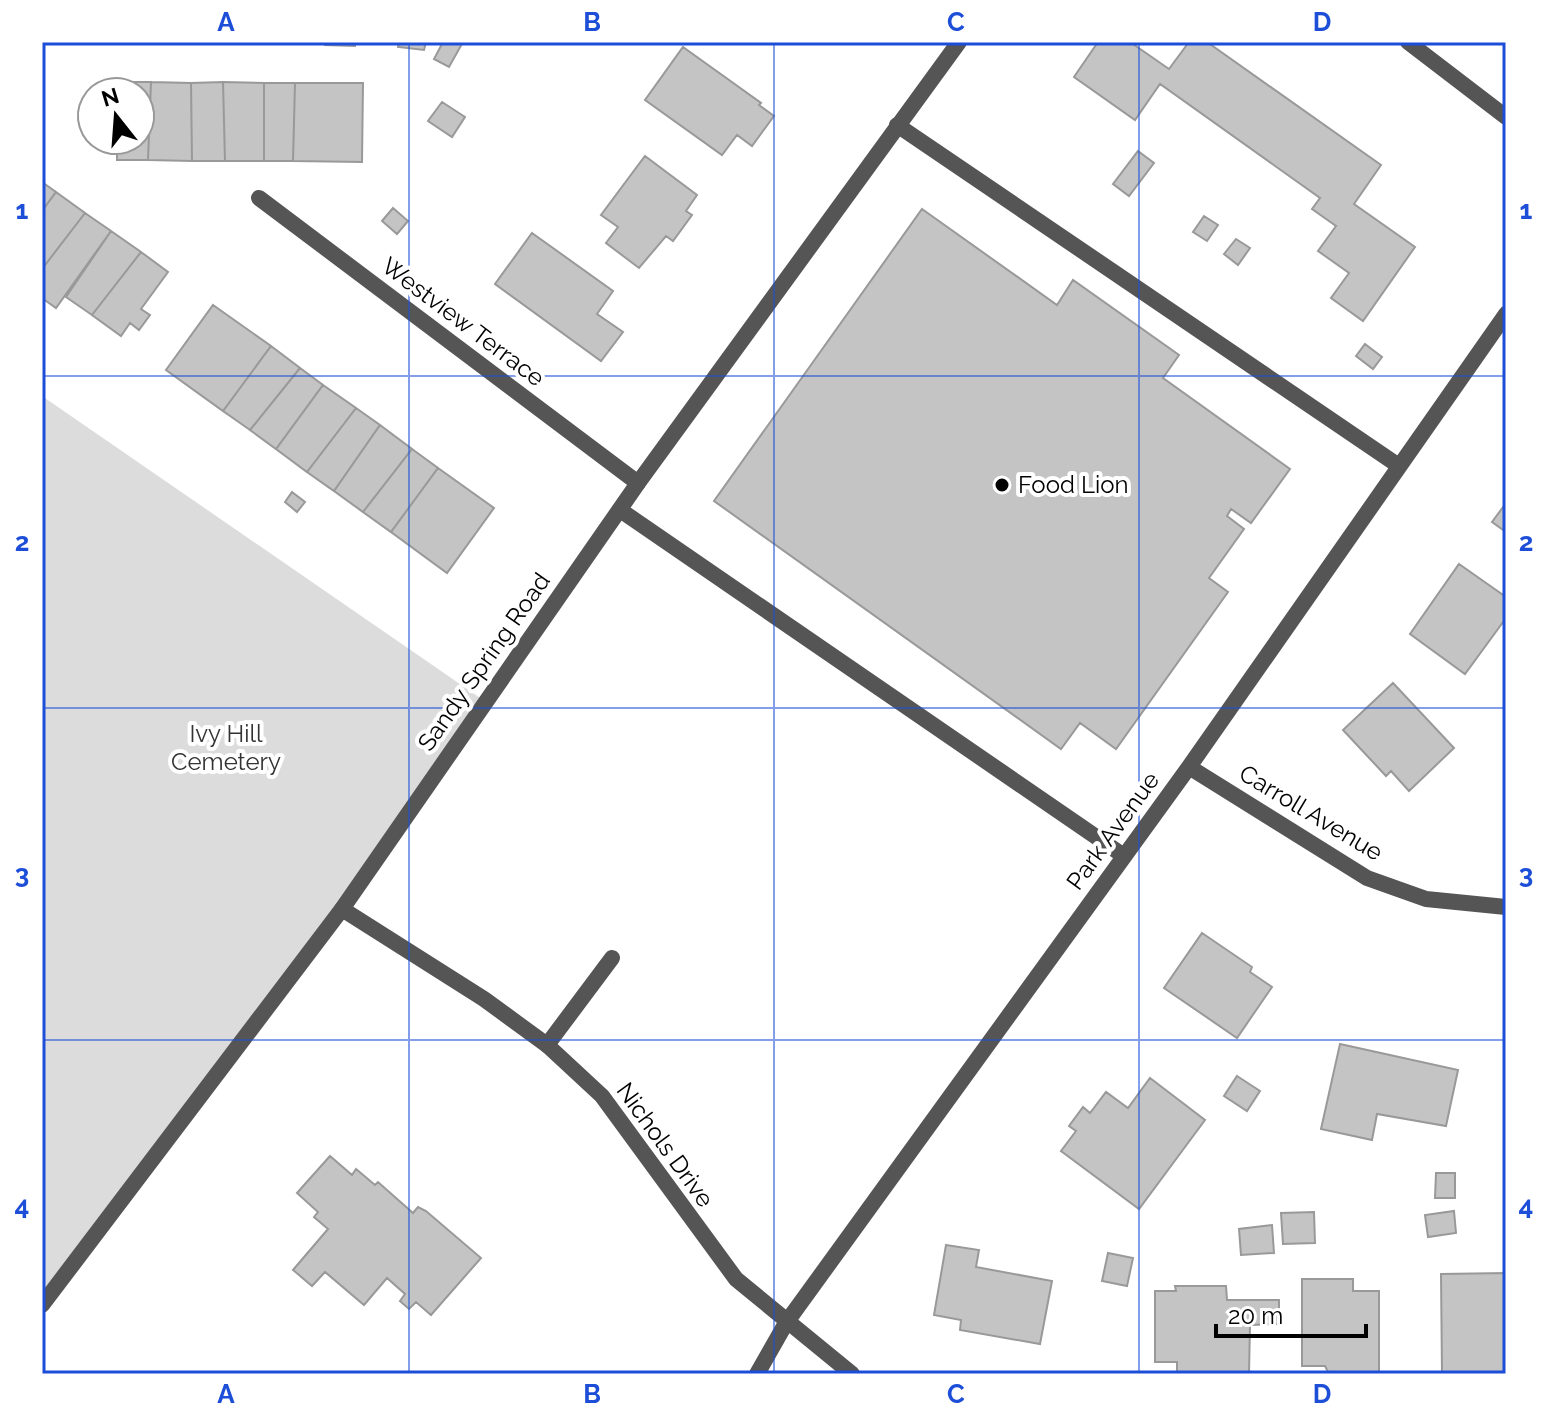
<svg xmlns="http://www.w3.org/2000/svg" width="1548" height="1416" font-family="Raleway,sans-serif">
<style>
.green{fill:#dcdcdc}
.building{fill:#c4c4c4;stroke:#999;stroke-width:2}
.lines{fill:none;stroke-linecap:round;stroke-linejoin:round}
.service{stroke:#555;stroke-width:16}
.minor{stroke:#555;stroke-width:16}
.tertiary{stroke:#555;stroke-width:16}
.grid{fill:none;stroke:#1d4ed8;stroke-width:2;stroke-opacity:0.55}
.poi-dot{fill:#000;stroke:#fff;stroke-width:3}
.labels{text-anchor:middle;stroke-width:8;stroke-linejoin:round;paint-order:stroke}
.street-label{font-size:24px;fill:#000;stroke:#fff}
.poi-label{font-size:24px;fill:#000;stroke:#fff;text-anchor:start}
.park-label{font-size:24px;fill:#333;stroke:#fff}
.neatline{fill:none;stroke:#1d4ed8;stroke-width:3}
.grid-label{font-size:26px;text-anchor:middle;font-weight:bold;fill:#1d4ed8}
</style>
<rect width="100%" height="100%" fill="#fff"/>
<path class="green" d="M 42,396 L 486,702 L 42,1305 Z"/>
<path class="building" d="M 325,42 L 355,42 L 355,46 L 325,45 Z
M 399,42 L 426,42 L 424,50 L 398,47 Z
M 443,42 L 463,42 L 449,67 L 434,59 Z
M 1098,42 L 1130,42 L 1169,69 L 1189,42 L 1207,42 L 1381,165 L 1354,204 L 1415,247 L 1363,321 L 1331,298 L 1349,273 L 1318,251 L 1336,226 L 1312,209 L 1320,198 L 1160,84 L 1135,120 L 1074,77 Z
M 683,47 L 761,103 L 759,105 L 774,116 L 752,146 L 737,135 L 722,155 L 645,100 Z
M 117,82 L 151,82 L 148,160 L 117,160 L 117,140 L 140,140 L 140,92 L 117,92 Z
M 151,82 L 191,83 L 192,161 L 148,160 Z
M 223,82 L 225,161 L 192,161 L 191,83 Z
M 223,82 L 264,83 L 264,161 L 225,161 Z
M 264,83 L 295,83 L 293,161 L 264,161 Z
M 295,83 L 363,83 L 362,162 L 293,161 Z
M 442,102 L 465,117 L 452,137 L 428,121 Z
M 1138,151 L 1154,163 L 1129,196 L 1113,184 Z
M 645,156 L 697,195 L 686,211 L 692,215 L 673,241 L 666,236 L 639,268 L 606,243 L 618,227 L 601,215 Z
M 42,182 L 56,192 L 42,211 Z
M 56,192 L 85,213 L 42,269 L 42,211 Z
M 393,208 L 408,221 L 397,234 L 382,221 Z
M 922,209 L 1057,305 L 1073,280 L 1179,355 L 1163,378 L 1290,469 L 1251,523 L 1231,509 L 1227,516 L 1244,529 L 1209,578 L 1228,592 L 1116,749 L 1080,723 L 1061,749 L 714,501 Z
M 85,213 L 111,231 L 56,308 L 42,298 L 42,269 Z
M 1204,216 L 1218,225 L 1207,241 L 1193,232 Z
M 111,231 L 141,252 L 92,315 L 66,297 Z
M 532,233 L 613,291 L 597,314 L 623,332 L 601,361 L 495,284 Z
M 1236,239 L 1250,248 L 1238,265 L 1224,254 Z
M 141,252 L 168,272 L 141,309 L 150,315 L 139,330 L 130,323 L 121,336 L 92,315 Z
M 213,305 L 271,346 L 223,411 L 166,370 Z
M 1365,344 L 1382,357 L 1373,369 L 1356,356 Z
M 271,346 L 300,368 L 250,430 L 223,411 Z
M 300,368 L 323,385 L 276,449 L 250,430 Z
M 323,385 L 356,408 L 307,472 L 276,449 Z
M 356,408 L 380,425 L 334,491 L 307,472 Z
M 380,425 L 412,449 L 363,512 L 334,491 Z
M 412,449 L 438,468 L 391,532 L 363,512 Z
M 438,468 L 494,508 L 447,573 L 391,532 Z
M 292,492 L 305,502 L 297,512 L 285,502 Z
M 1506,503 L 1506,532 L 1492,522 Z
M 1459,564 L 1506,597 L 1506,618 L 1465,674 L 1410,634 Z
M 1393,683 L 1454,748 L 1409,791 L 1391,771 L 1386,776 L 1343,730 Z
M 1202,933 L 1252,967 L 1250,972 L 1272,987 L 1237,1038 L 1164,988 Z
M 1340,1044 L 1458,1070 L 1446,1126 L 1377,1114 L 1372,1140 L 1321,1129 Z
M 1237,1076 L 1260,1091 L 1247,1111 L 1224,1096 Z
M 1150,1078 L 1205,1120 L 1139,1209 L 1061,1151 L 1076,1131 L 1069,1126 L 1083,1107 L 1090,1113 L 1106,1092 L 1128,1108 Z
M 330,1156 L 352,1175 L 356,1169 L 375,1185 L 378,1182 L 413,1213 L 418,1207 L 426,1211 L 481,1258 L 431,1315 L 416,1302 L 409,1309 L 400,1301 L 405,1294 L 387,1278 L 364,1305 L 325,1272 L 312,1286 L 293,1270 L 328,1229 L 314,1217 L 318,1212 L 297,1193 Z
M 1436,1173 L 1455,1173 L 1455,1198 L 1435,1198 Z
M 1454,1211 L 1456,1233 L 1428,1237 L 1425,1215 Z
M 1314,1212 L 1315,1243 L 1283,1244 L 1281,1213 Z
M 1272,1225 L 1274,1253 L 1241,1255 L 1239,1229 Z
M 946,1245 L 979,1250 L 976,1267 L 1052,1281 L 1040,1344 L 960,1330 L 961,1320 L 934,1315 Z
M 1108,1253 L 1133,1258 L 1127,1286 L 1102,1281 Z
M 1506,1273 L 1506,1374 L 1442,1374 L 1441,1274 Z
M 1302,1279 L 1353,1279 L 1353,1291 L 1379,1291 L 1379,1374 L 1329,1374 L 1325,1366 L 1302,1366 Z
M 1175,1286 L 1226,1286 L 1227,1300 L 1279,1300 L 1279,1324 L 1250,1325 L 1249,1374 L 1177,1374 L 1177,1362 L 1155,1362 L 1155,1291 L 1176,1291 Z"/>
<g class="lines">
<path class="service" d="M 897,125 L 1399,466
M 620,510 L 1124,856
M 547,1045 L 612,958"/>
<path class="minor" d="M 1408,42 L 1506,117
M 259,198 L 638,483
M 1189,767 L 1367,878 L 1426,899 L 1506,907
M 342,909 L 484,999 L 547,1045 L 602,1096 L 736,1279 L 852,1374
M 757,1374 L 786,1323 L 1189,767 L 1506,314"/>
<path class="tertiary" d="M 42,1305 L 342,909 L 638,483 L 959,42"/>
</g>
<path class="grid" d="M 409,42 L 409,1374M 774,42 L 774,1374M 1139,42 L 1139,1374M 42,376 L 1506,376M 42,708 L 1506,708M 42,1040 L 1506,1040"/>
<circle class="poi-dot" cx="1002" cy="485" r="8"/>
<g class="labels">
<g class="street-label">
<text transform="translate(463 322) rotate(37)" y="8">Westview Terrace</text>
<text transform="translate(484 662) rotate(-55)" y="8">Sandy Spring Road</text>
<text transform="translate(1311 813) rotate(31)" y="8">Carroll Avenue</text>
<text transform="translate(1113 831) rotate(-54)" y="8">Park Avenue</text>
<text transform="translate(665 1145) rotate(54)" y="8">Nichols Drive</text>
</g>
<g class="poi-label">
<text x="1018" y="493">Food Lion</text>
</g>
<g class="park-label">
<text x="226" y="742">Ivy Hill<tspan x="226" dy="28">Cemetery</tspan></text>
</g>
</g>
<rect width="1548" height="1416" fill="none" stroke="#ffffff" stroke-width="88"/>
<g transform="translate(116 116) rotate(343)"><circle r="38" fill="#ffffff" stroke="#999999" stroke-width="2"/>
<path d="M0-6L14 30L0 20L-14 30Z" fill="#000000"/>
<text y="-12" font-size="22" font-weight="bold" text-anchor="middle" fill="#000000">N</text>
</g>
<path d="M1216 1324v12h150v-12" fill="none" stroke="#000000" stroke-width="4"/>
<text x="1228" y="1324" font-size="24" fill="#000000" stroke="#ffffff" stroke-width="6" paint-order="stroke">20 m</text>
<rect x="44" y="44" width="1460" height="1328" class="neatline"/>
<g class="grid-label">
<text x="226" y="31">A</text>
<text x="592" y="31">B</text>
<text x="956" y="31">C</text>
<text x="1322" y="31">D</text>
<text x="22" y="219">1</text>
<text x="1526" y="219">1</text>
<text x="22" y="551">2</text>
<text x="1526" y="551">2</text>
<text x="22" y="883">3</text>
<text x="1526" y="883">3</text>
<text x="22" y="1215">4</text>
<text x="1526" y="1215">4</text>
<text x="226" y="1403">A</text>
<text x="592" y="1403">B</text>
<text x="956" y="1403">C</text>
<text x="1322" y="1403">D</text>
</g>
</svg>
